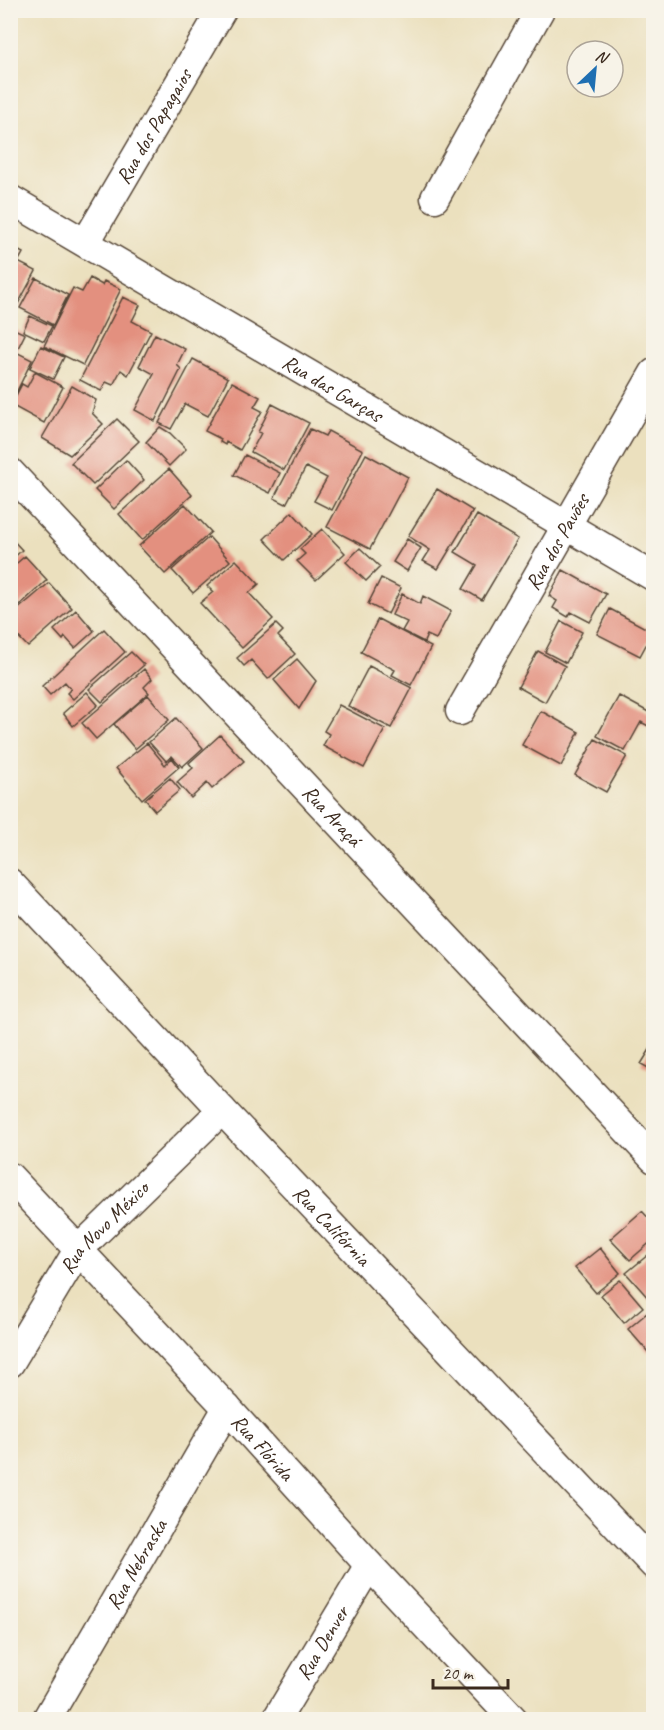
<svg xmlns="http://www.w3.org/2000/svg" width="664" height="1730" font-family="Caveat,sans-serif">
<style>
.building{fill:#e3907f}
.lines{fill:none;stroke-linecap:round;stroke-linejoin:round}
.street-casing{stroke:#554536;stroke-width:31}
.street{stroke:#fff;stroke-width:28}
.labels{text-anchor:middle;stroke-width:4.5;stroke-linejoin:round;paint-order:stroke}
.street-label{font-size:21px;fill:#3b2a1e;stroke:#f7f3e8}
</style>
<rect width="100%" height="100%" fill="#f7f3e8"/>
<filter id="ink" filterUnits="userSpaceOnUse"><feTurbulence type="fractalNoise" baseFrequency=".0167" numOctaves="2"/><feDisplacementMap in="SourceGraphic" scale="12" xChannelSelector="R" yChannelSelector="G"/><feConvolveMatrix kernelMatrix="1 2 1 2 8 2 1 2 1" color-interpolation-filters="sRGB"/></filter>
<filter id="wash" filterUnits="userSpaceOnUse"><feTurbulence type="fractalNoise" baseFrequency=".008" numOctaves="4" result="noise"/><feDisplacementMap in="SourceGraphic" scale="24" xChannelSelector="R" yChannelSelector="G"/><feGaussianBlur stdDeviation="1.35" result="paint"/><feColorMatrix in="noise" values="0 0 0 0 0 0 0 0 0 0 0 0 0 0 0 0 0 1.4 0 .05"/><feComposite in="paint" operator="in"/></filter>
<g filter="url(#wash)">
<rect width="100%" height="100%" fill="#ebe0be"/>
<g id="blocks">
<path class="building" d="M 10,246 L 23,253 L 18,262 L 36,271 L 13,313 L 10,311 Z
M 36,278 L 68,295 L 53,325 L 20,308 Z
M 90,278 L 102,285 L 104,281 L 121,289 L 83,365 L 44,346 L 73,288 L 82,292 Z
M 123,297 L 140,305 L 132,321 L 151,331 L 128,375 L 121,370 L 113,385 L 106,382 L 101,391 L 80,380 Z
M 30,316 L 52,326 L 44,341 L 23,331 Z
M 10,327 L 25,334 L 16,352 L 32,360 L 15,395 L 10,393 Z
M 155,334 L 185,349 L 177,365 L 181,369 L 155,421 L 135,410 L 154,374 L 139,366 Z
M 41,346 L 64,357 L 53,379 L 30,368 Z
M 193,359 L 228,378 L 208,416 L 185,404 L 171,429 L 159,423 Z
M 35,372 L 63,387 L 44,423 L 11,405 L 22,384 L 27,387 Z
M 232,382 L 260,397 L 254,407 L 262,411 L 240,450 L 226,442 L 225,445 L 220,442 L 221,439 L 205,431 Z
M 72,386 L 96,400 L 92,413 L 103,424 L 70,455 L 42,438 Z
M 272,404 L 309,423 L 284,470 L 251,452 L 261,433 L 258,432 Z
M 117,419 L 139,441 L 93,485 L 71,463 Z
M 160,427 L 170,433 L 186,449 L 169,466 L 146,442 Z
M 310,429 L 325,436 L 328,431 L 363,450 L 332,510 L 314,501 L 327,478 L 306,467 L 286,504 L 274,498 Z
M 366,454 L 408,477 L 370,549 L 327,527 Z
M 245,455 L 280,473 L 270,493 L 234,475 Z
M 126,460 L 144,480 L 114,509 L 95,490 Z
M 169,469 L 192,495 L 142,540 L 119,514 Z
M 437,489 L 473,511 L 438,569 L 423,561 L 430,550 L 408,536 Z
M 185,504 L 211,532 L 165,574 L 139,546 Z
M 292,512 L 312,534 L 284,560 L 264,539 Z
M 477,515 L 518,539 L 482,600 L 463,589 L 477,565 L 455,552 Z
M 322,529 L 345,553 L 316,580 L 297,561 L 305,554 L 300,549 Z
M 10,537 L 22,550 L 10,561 Z
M 209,537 L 230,561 L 193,593 L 172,570 Z
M 407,539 L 421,548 L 407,571 L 393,562 Z
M 360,548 L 380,567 L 366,581 L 346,562 Z
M 25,556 L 47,580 L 10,614 L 10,569 Z
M 236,560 L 259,584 L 249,593 L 273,619 L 242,648 L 200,603 L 213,592 L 207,586 Z
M 563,570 L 606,594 L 590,622 L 571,612 L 568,617 L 553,608 L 557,601 L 549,596 Z
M 381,578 L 401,588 L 388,614 L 368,604 Z
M 49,583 L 72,608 L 28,647 L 10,628 L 10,616 Z
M 402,594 L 420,604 L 423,596 L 451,611 L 436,639 L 427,635 L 424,642 L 402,631 L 407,622 L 392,615 Z
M 610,609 L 653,632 L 640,656 L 597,634 Z
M 76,610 L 94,631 L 75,648 L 65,637 L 63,640 L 54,630 Z
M 378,619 L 431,647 L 411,685 L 392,675 L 395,670 L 361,652 Z
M 561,621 L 582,632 L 566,663 L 545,652 Z
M 276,624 L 283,631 L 278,636 L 295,654 L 268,679 L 251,660 L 244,666 L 237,658 Z
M 104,629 L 125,652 L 73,699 L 67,693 L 71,689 L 65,682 L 50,695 L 42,686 Z
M 538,651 L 565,666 L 545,702 L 518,687 Z
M 131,652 L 144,665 L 102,702 L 89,689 Z
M 297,659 L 316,681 L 299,709 L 274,680 Z
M 369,666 L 412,688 L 391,728 L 348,706 Z
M 144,669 L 152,679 L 144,687 L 149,693 L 96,739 L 82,723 Z
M 87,692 L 98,705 L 73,726 L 63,713 Z
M 148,695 L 169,720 L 135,749 L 114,724 Z
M 619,696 L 654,715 L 652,728 L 641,722 L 625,751 L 597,736 Z
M 339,705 L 385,729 L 364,768 L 323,746 L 329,734 L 324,731 Z
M 541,711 L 579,732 L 561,766 L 522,745 Z
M 176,718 L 203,748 L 182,767 L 172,756 L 166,761 L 149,742 Z
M 220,735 L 244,761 L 212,789 L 207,783 L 191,798 L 177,782 L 193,768 L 189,763 Z
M 595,739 L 627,756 L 606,792 L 575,775 Z
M 147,743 L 165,765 L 172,758 L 179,767 L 142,799 L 116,768 Z
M 170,778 L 180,790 L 155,811 L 145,799 Z
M 654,1043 L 654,1071 L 641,1064 Z
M 642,1211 L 654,1224 L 654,1239 L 630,1260 L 610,1239 Z
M 600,1248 L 620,1273 L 596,1293 L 575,1268 Z
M 654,1250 L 654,1297 L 650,1300 L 626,1273 Z
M 620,1280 L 643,1307 L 624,1323 L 601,1295 Z
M 647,1313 L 654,1321 L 654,1348 L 648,1352 L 628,1329 Z"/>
</g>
</g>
<g filter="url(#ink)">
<use href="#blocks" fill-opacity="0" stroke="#554536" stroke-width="1.5"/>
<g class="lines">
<defs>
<g id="street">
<path d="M 435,198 L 540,10"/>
<path id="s1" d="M 10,199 L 654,577"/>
<path id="s2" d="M 86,242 L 222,10"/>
<path id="s3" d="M 10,472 L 654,1159"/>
<path id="s4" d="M 460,711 L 654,373"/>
<path id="s5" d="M 10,883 L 222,1110 L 654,1565"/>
<path id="s6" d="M 10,1177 L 227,1408 L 369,1565 L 514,1720"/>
<path id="s7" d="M 10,1363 L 78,1250 L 222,1110"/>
<path id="s8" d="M 46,1720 L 227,1408"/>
<path id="s9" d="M 276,1720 L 369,1565"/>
</g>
</defs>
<use href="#street" class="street-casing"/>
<use href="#street" class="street"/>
</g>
</g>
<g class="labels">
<g class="street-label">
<text dy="7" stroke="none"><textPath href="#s2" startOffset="134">Rua dos Papagaios</textPath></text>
<text dy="7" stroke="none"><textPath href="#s1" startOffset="374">Rua das Garças</textPath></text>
<text dy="7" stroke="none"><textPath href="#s4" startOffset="195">Rua dos Pavões</textPath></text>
<text dy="7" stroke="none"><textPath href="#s3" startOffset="471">Rua Araçá</textPath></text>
<text dy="7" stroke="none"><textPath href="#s5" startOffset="470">Rua Califórnia</textPath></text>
<text dy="7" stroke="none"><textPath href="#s7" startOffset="166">Rua Novo México</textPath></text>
<text dy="7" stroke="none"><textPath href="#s6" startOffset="370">Rua Flórida</textPath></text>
<text dy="7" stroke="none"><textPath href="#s8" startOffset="180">Rua Nebraska</textPath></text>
<text dy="7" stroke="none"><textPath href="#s9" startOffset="90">Rua Denver</textPath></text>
</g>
</g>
<rect width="664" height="1730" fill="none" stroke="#f7f3e8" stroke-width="36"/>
<g transform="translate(595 69) rotate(26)"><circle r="28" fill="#f7f3e8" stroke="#aca397" stroke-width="1.5"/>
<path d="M0-4.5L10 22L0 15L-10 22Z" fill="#1f6fb2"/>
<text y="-9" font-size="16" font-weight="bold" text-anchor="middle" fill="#3b2a1e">N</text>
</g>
<path d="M433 1679v9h75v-9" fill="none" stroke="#3b2a1e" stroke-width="3"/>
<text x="442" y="1679" font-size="18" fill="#3b2a1e" stroke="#f7f3e8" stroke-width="4.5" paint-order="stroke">20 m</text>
</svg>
